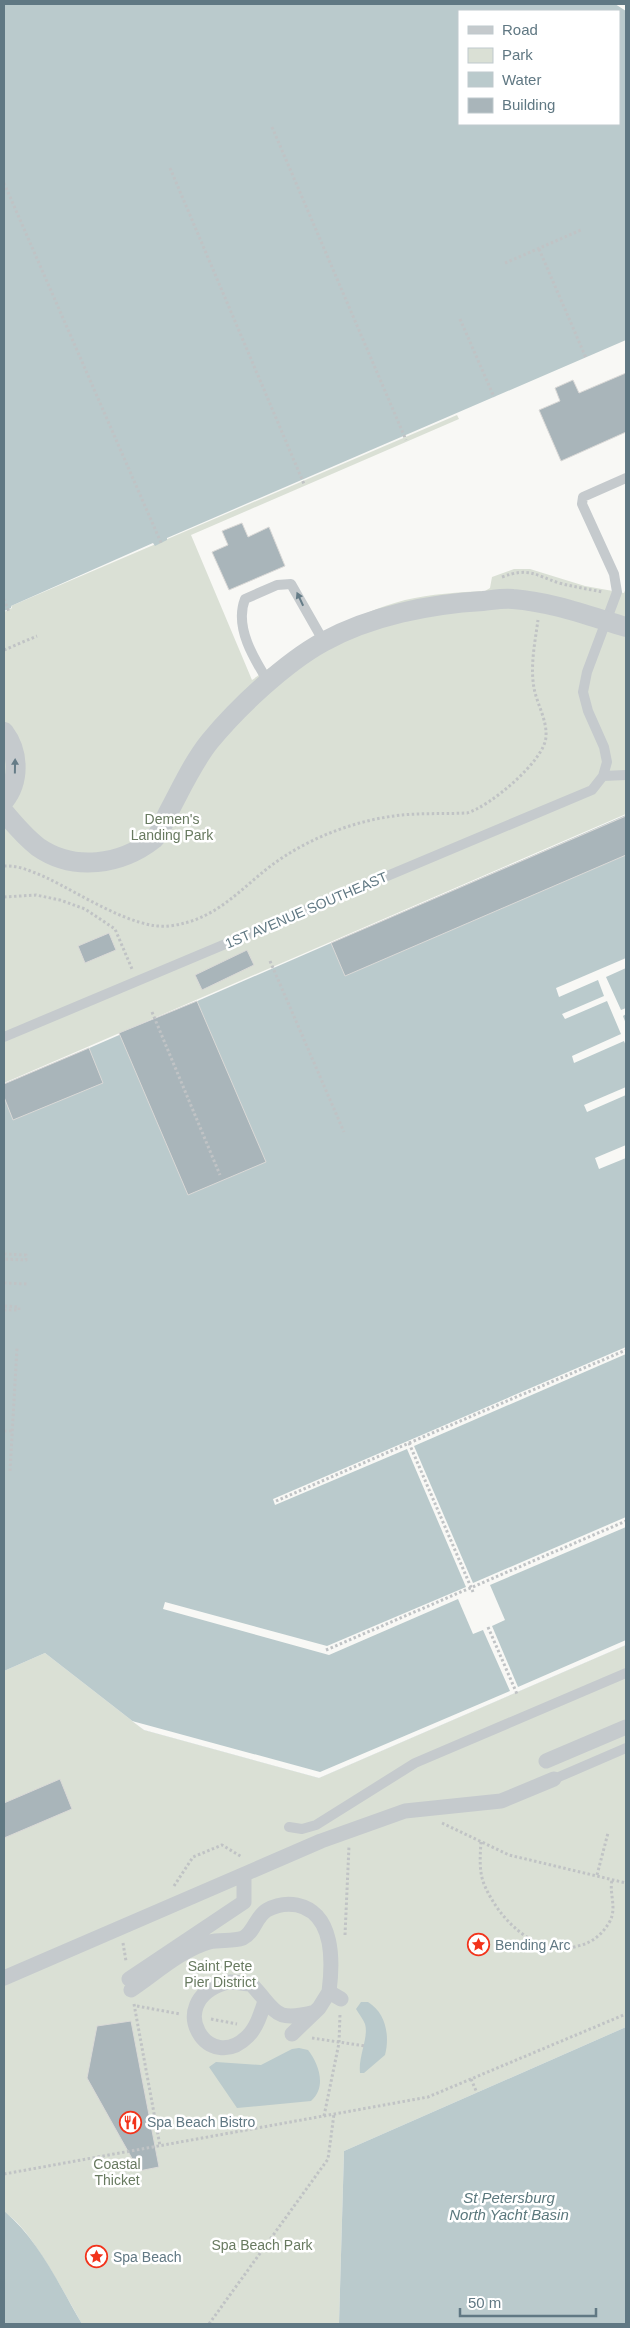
<svg xmlns="http://www.w3.org/2000/svg" width="630" height="2328" font-family="Helvetica,sans-serif">
<style>
.green{fill:#dae0d5}
.water{fill:#bacacc;fill-rule:evenodd}
.pier{fill:#f8f8f5}
.building{fill:#a9b5ba;stroke:#dad9d7}
.lines{fill:none;stroke-linecap:round;stroke-linejoin:round}
.path{stroke:#c0c3c5;stroke-width:3;stroke-dasharray:2.5 2.5;stroke-linecap:butt}
.service{stroke:#c5cacd;stroke-width:10}
.pedestrian{stroke:#c5cacd;stroke-width:15}
.minor{stroke:#c5cacd;stroke-width:20}
.oneway{fill:#657c87}
.labels{text-anchor:middle;stroke-width:5;stroke-linejoin:round;paint-order:stroke}
.park-label{font-size:14px;fill:#687a60;stroke:#fff}
.street-label{font-size:14px;fill:#607883;stroke:#fff}
.poi-label{font-size:14px;fill:#607883;stroke:#fff;text-anchor:start}
.water-label{font-size:15px;font-style:italic;fill:#5b787d;stroke:#fff}
</style>
<rect width="100%" height="100%" fill="#f8f8f5"/>
<path class="green" d="M 457,415 L 459,419 L 191,535 L 252,680 C 295,649 354,613 405,600 C 431,594 459,592 485,591 L 490,588 L 492,577 L 514,569 L 530,569 L 585,586 L 624,593 L 626,588 L 626,814 L 4,1083 L 4,612 L 12,608 L 11,606 Z
M 626,1645 L 626,2027 L 344,2151 L 339,2324 L 82,2324 C 68,2300 27,2221 4,2213 L 4,1671 L 45,1653 L 144,1730 L 319,1778 Z"/>
<path class="water" d="M 4,4 L 615,4 L 626,11 L 626,340 L 167,538 L 167,540 L 155,546 L 153,543 L 11,606 L 11,608 L 4,611 ZM 459,11 L 619,11 L 619,124 L 459,124 Z
M 626,815 L 626,1645 L 319,1778 L 144,1730 L 45,1653 L 4,1671 L 4,1085 Z
M 361,2002 L 368,2002 C 386,2013 390,2036 385,2055 L 364,2073 L 360,2073 C 358,2057 369,2037 365,2024 C 363,2019 359,2014 356,2009 Z
M 626,2027 L 626,2324 L 339,2324 L 344,2151 Z
M 299,2048 L 308,2050 C 319,2064 327,2087 311,2101 L 237,2108 L 209,2067 L 216,2062 L 261,2065 L 292,2049 Z
M 4,2211 C 39,2240 59,2285 82,2324 L 4,2324 Z"/>
<path class="pier" d="M 626,958 L 626,968 L 606,977 L 621,1010 L 626,1008 L 626,1014 L 623,1016 L 626,1024 L 626,1046 L 624,1041 L 574,1063 L 572,1056 L 621,1034 L 607,1001 L 565,1019 L 562,1014 L 604,996 L 598,980 L 559,997 L 556,988 Z
M 626,1087 L 626,1095 L 587,1112 L 584,1105 Z
M 626,1145 L 626,1158 L 599,1169 L 595,1158 Z
M 626,1347 L 626,1354 L 414,1446 L 473,1583 L 626,1517 L 626,1527 L 490,1585 L 505,1620 L 492,1626 L 518,1687 L 626,1640 L 626,1645 L 319,1778 L 144,1730 L 132,1721 L 320,1772 L 510,1691 L 483,1630 L 473,1634 L 458,1599 L 329,1655 L 163,1609 L 165,1602 L 327,1646 L 466,1587 L 407,1449 L 275,1505 L 273,1499 Z"/>
<path class="building" d="M 626,373 L 626,432 L 561,461 L 539,410 L 560,401 L 555,388 L 573,380 L 579,393 Z
M 242,523 L 248,537 L 269,527 L 285,566 L 229,590 L 212,552 L 228,545 L 222,531 Z
M 626,816 L 626,855 L 345,976 L 331,943 Z
M 109,933 L 116,950 L 85,963 L 78,946 Z
M 247,950 L 254,965 L 202,990 L 195,975 Z
M 197,1001 L 266,1162 L 188,1195 L 119,1033 Z
M 89,1048 L 103,1083 L 13,1120 L 4,1097 L 4,1084 Z
M 60,1779 L 72,1809 L 4,1838 L 4,1803 Z
M 131,2021 L 159,2167 L 139,2171 L 87,2078 L 97,2026 Z"/>
<g class="lines">
<path class="path" d="M 272,127 L 406,440
M 170,168 L 304,484
M 4,183 L 162,545
M 539,249 L 586,358
M 505,263 L 581,230
M 460,319 L 494,397
M 502,577 C 529,567 535,575 559,583 C 574,587 588,589 602,592
M 4,599 L 9,612
M 4,650 L 37,636
M 4,866 C 19,865 33,872 47,878 C 79,893 134,930 169,926 C 222,920 245,881 285,856 C 319,834 362,819 402,815 C 423,813 445,814 467,813 C 489,807 546,760 546,736 C 547,720 537,704 534,688 C 530,666 535,642 538,620
M 4,897 L 36,895 L 60,900 L 85,909 L 115,929 L 132,969
M 270,961 L 344,1132
M 152,1012 L 220,1175
M 4,1254 L 26,1255 L 26,1260 L 4,1259
M 4,1283 L 27,1284
M 4,1310 L 19,1310 L 19,1307 L 4,1306
M 4,1431 L 12,1431
M 409,1443 L 626,1350
M 10,1471 L 17,1348
M 276,1501 L 409,1443 L 473,1592
M 488,1627 L 517,1694
M 326,1650 L 626,1521
M 442,1823 L 509,1855 L 626,1883
M 481,1842 C 480,1856 479,1872 484,1884 C 499,1920 537,1958 578,1946 C 592,1943 603,1934 610,1921 C 617,1907 609,1894 612,1880
M 597,1875 L 608,1833
M 174,1886 L 193,1857 L 222,1845 L 242,1857
M 345,1935 L 349,1846
M 123,1943 L 126,1961
M 134,2004 L 160,2146
M 137,2006 L 180,2014
M 211,2019 L 237,2024
M 312,2038 L 365,2046
M 471,2079 L 477,2093
M 324,2116 L 339,2043 L 340,2014
M 4,2174 L 428,2097 L 626,2014
M 209,2324 L 328,2159 L 334,2114"/>
<path class="service" d="M 269,683 C 254,659 234,627 245,599 L 277,585 L 291,584 L 324,642
M 603,776 L 626,775
M 4,1037 L 592,790 L 603,776 L 607,762 L 604,747 L 588,711 L 583,692 L 587,672 L 617,592 L 614,574 L 582,504 L 583,497 L 626,478
M 554,1779 L 626,1748
M 289,1827 L 302,1829 L 316,1825 L 415,1763 L 626,1673"/>
<path class="pedestrian" d="M 546,1761 L 626,1727
M 4,1978 L 321,1841 L 405,1811 L 501,1801 L 554,1779
M 129,1979 L 244,1902 L 244,1875
M 131,1990 C 155,1974 181,1950 209,1942 C 220,1939 232,1942 243,1938 C 254,1933 256,1916 267,1910 C 276,1905 287,1903 297,1905 C 334,1913 333,1961 329,1992 L 341,1999
M 265,2001 C 261,2013 257,2027 248,2036 C 209,2076 163,2003 224,1983 C 231,1980 243,1984 251,1984 C 277,2011 273,2023 315,2012
M 292,2034 L 319,2008 L 329,1992"/>
<path class="minor" d="M 4,732 C 19,752 20,781 4,801
M 4,812 C 14,824 25,837 38,847 C 74,872 121,865 154,839 C 160,834 164,821 168,813 C 181,789 193,762 210,741 C 238,707 285,663 323,642 C 370,616 430,604 483,601 C 493,600 503,598 513,599 C 552,602 589,616 626,627"/>
</g>
<defs><path id="oneway-solid" d="M-6-.8H1V-3.2L6.5 0L1 3.2V.8H-6Z" transform="scale(1.25)"/></defs>
<g class="oneway">
<use href="#oneway-solid" transform="translate(300 599) rotate(-115)"/>
<use href="#oneway-solid" transform="translate(15 766) rotate(-89)"/>
</g>
<defs>
<symbol id="sight-ring" viewBox="-11 -11 22 22"><circle r="9.5" fill="#fff" stroke="#f2331b" stroke-width="1.5"/><path d="M0-6L1.8-2.2L6-1.7L2.9 1.2L3.7 5.4L0 3.3L-3.7 5.4L-2.9 1.2L-6-1.7L-1.8-2.2Z" fill="#f2331b"/></symbol>
<symbol id="restaurant-ring" viewBox="-11 -11 22 22"><circle r="9.5" fill="#fff" stroke="#f2331b" stroke-width="1.5"/><path d="M-5-6h1v4h1v-4h1v4h1v-4h1v5L-1.5 .5V6h-2V.5L-5-1ZM5-6V6H3V1.5H1.5Q1.5-4 5-6Z" fill="#f2331b"/></symbol>
</defs>
<g fill-rule="evenodd">
<use href="#sight-ring" x="466" y="1932" width="25" height="25"/>
<use href="#restaurant-ring" x="118" y="2110" width="25" height="25"/>
<use href="#sight-ring" x="84" y="2244" width="25" height="25"/>
</g>
<g class="labels">
<g class="park-label">
<text x="172" y="824">Demen's<tspan x="172" dy="16">Landing Park</tspan></text>
<text x="220" y="1971">Saint Pete<tspan x="220" dy="16">Pier District</tspan></text>
<text x="117" y="2169">Coastal<tspan x="117" dy="16">Thicket</tspan></text>
<text x="262" y="2250">Spa Beach Park</text>
</g>
<g class="street-label">
<text transform="translate(306 910) rotate(-23)" y="5">1ST AVENUE SOUTHEAST</text>
</g>
<g class="poi-label">
<text x="495" y="1950">Bending Arc</text>
<text x="147" y="2127">Spa Beach Bistro</text>
<text x="113" y="2262">Spa Beach</text>
</g>
<g class="water-label">
<text x="509" y="2203">St Petersburg<tspan x="509" dy="17">North Yacht Basin</tspan></text>
</g>
</g>
<rect width="630" height="2328" fill="none" stroke="#607883" stroke-width="10"/>
<rect x="458" y="10" width="162" height="115" fill="#ffffff" stroke="#bfc9cd"/>
<rect x="468" y="26" width="25" height="8" fill="#c5cacd" stroke="#bfc9cd"/>
<text x="502" y="35" font-size="15" fill="#607883">Road</text>
<rect x="468" y="48" width="25" height="15" fill="#dae0d5" stroke="#bfc9cd"/>
<text x="502" y="60" font-size="15" fill="#607883">Park</text>
<rect x="468" y="72" width="25" height="15" fill="#bacacc" stroke="#bfc9cd"/>
<text x="502" y="85" font-size="15" fill="#607883">Water</text>
<rect x="468" y="98" width="25" height="15" fill="#a9b5ba" stroke="#bfc9cd"/>
<text x="502" y="110" font-size="15" fill="#607883">Building</text>
<path d="M460 2308v8h136v-8" fill="none" stroke="#607883" stroke-width="2.5"/>
<text x="468" y="2308" font-size="15" fill="#607883" stroke="#ffffff" stroke-width="4" paint-order="stroke">50 m</text>
</svg>
